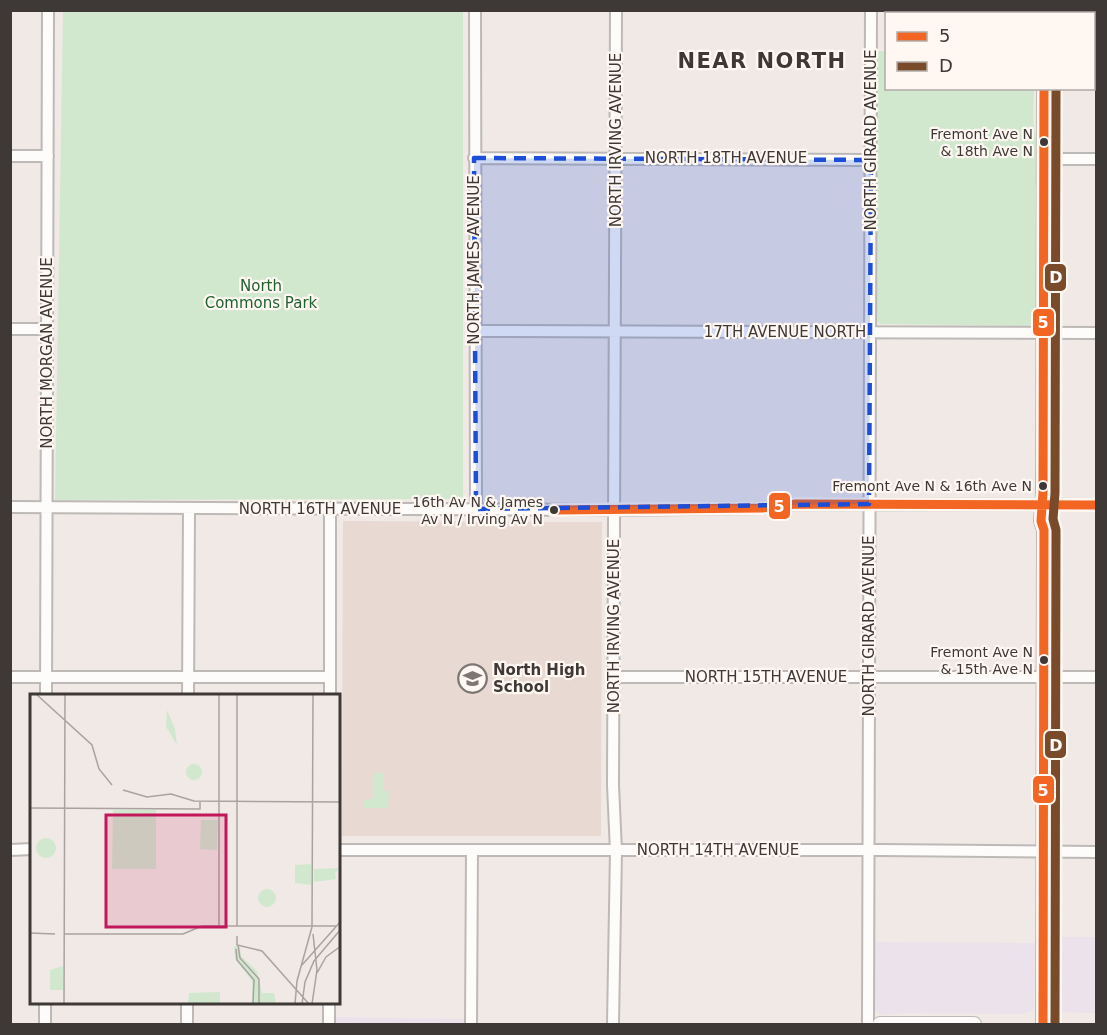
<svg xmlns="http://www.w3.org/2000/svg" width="1107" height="1035" font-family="'DejaVu Sans',sans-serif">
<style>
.commercial{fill:#ebe2ec}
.built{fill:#e8dad2}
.green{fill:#d1e8cf}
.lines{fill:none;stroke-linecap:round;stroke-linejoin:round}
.street-casing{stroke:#bdb9b6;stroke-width:14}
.secondary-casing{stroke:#bdb9b6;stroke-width:16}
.street{stroke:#fdfcfb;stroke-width:10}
.secondary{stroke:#fdfcfb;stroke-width:14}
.bus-1-casing{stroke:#fef7f2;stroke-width:14}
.bus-2-casing{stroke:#fef7f2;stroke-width:14}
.bus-1{stroke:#f26522;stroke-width:9}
.bus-2{stroke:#7a4b2a;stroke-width:9}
.marked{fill:#1d4ed8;fill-opacity:0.2;stroke:#1d4ed8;stroke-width:4.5;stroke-dasharray:12 8;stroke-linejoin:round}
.bus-dot{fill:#3e3936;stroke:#fef7f2;stroke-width:2}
.labels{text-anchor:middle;stroke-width:4.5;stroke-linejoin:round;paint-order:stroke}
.bus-label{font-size:14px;fill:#3e3936;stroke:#fef7f2;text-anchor:end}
.street-label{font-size:15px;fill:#3e3936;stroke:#fef7f2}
.park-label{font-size:15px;fill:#1f622f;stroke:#fef7f2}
.poi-label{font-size:15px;font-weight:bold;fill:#3e3936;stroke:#fef7f2;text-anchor:start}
.district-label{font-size:21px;font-weight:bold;letter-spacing:1.5px;fill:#3e3936;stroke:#fef7f2}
.inset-road{fill:none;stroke:#a9a39f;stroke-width:1.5}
.view{fill:#c2185b;fill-opacity:0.15;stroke:#c2185b;stroke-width:3}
.inset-edge{fill:none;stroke:#3e3936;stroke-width:3}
.line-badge{stroke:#fef7f2;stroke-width:2}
.badge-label{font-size:16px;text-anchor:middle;font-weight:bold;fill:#fff}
</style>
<rect width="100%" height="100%" fill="#f0e9e5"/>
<path class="commercial" d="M 1047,937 L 1096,937 L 1096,1013 L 1055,1012 L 1047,1005 Z
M 875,942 L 1035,943 L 1034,1007 L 1032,1011 L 1022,1014 L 903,1013 L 881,1015 L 874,1010 L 874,1007 Z
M 334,1017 L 465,1019 L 465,1024 L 334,1024 Z"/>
<path class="built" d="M 343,521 L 602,522 L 601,836 L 342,836 Z"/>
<path class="green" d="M 63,11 L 463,11 L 463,499 L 55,500 Z
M 874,51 L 886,51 L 886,88 L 1034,89 C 1034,101 1032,115 1034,127 C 1038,147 1040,167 1035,188 L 1036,298 L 1039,311 L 1035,322 L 1028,326 L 880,324 L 873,317 Z
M 374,773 L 383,773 L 383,791 L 389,791 L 388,808 L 363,808 L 363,800 L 373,799 Z"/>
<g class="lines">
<defs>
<path id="street" d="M 475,10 L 476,509
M 10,156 L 48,156
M 474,158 L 871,160
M 1045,159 L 1096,159
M 10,329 L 46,329
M 474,331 L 1096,333
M 10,507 L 615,510 L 762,508 L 796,504 L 1096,505
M 330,508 L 330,696
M 10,677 L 330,677
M 615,677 L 1096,677
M 46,696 L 48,10
M 188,696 L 189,509
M 10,850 L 32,849
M 339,850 L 881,850 L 1096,852
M 187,1004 L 187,1024
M 45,1024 L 45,1004
M 329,1024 L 329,1004
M 471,1024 L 472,850
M 613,1024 L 616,851 L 613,785 L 616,10
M 868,1024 L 871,10"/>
<path id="secondary" d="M 1044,10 L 1044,14
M 880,1024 L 974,1024
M 1043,1024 L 1044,530 L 1041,521 L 1043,493 L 1044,88"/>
</defs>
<use href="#street" class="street-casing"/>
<use href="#secondary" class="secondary-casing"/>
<use href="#street" class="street"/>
<use href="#secondary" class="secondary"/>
<defs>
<path id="bus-1" d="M 553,510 L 762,508 L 796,504 L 1096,505
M 1043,1024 L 1044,530 L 1041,521 L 1043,493 L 1044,88"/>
<path id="bus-2" d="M 1055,1024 L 1056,530 L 1053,519 L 1055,493 L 1056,88"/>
</defs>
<use href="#bus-1" class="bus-1-casing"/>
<use href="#bus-2" class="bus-2-casing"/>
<use href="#bus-1" class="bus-1"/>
<use href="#bus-2" class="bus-2"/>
</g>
<path class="marked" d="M 474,158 L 871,160 L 869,504 L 476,509 Z"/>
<defs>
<symbol id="school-ring" viewBox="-11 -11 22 22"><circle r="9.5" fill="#fef7f2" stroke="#7c7773" stroke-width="1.5"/><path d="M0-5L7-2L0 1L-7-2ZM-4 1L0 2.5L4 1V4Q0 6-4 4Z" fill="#7c7773"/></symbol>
</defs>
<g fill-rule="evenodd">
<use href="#school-ring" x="456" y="662" width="33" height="33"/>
</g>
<g class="bus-dot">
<circle cx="1044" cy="142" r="5"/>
<circle cx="1043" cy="486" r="5"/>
<circle cx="554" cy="510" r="5"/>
<circle cx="1044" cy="660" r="5"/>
</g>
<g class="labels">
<g class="bus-label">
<text x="1033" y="139">Fremont Ave N<tspan x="1033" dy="17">&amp; 18th Ave N</tspan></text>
<text x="1032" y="491">Fremont Ave N &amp; 16th Ave N</text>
<text x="543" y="507">16th Av N &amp; James<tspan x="543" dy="17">Av N / Irving Av N</tspan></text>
<text x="1033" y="657">Fremont Ave N<tspan x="1033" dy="17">&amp; 15th Ave N</tspan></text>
</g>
<g class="street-label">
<text transform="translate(616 140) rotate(-90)" y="5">NORTH IRVING AVENUE</text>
<text transform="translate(871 140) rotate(-90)" y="5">NORTH GIRARD AVENUE</text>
<text x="726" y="163">NORTH 18TH AVENUE</text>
<text transform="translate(474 260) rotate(-90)" y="5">NORTH JAMES AVENUE</text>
<text x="785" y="337">17TH AVENUE NORTH</text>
<text transform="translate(47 353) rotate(-90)" y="5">NORTH MORGAN AVENUE</text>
<text x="320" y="514">NORTH 16TH AVENUE</text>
<text transform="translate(614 626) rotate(-90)" y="5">NORTH IRVING AVENUE</text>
<text transform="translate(869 626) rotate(-90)" y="5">NORTH GIRARD AVENUE</text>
<text x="766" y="682">NORTH 15TH AVENUE</text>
<text x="718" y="855">NORTH 14TH AVENUE</text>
</g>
<g class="park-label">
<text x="261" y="291">North<tspan x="261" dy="17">Commons Park</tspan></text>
</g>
<g class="poi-label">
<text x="493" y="675">North High<tspan x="493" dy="17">School</tspan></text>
</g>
<g class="district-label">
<text x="762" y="68">NEAR NORTH</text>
</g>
</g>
<g transform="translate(30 694)">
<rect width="310" height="310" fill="#f0e9e5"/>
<path d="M 137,16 L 145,35 L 147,51 L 136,33 ZM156 78a8 8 0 1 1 16 0a8 8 0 1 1-16 0ZM 83,116 L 126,116 L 126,175 L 82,175 ZM 171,126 L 188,126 L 187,156 L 170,155 ZM6 154a10 10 0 1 1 20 0a10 10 0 1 1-20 0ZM 281,170 L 281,191 L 265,189 L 265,171 ZM 310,174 L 305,179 L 306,185 L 284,188 L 284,175 ZM228 204a9 9 0 1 1 18 0a9 9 0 1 1-18 0ZM 204,252 L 210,253 L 211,262 L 227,277 L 232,299 L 244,299 L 246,310 L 222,310 L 222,287 L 205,265 ZM 33,272 L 33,296 L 20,296 L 20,276 ZM 190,298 L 190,310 L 158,310 L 159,299 Z" fill="#d1e8cf"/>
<path class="inset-road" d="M 6,0 L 62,51 L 69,75 L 82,91M 207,0 L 207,232M 93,96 L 117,103 L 141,100 L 164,107 L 311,108M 0,114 L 170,115 L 170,108M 189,232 L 189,0M 282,233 L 283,0M 0,239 L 25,240M 35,240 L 153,240 L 172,232 L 307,232M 207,242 L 207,251 L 232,257 L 279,310M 208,251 L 210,264 L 229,285 L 229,310M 206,255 L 207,266 L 224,286 L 223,310M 272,271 L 311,227M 287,279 L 296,263 L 311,252M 34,310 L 35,0M 265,310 L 267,287 L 282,233M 272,310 L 275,288 L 284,267 L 311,235M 282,310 L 287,276 L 283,240"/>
<path class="view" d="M 76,121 L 196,121 L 196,233 L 76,233 Z"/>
<rect width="310" height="310" class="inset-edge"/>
</g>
<g class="line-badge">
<rect x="1044" y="263" width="23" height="29" rx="6" fill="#7a4b2a"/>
<rect x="1032" y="308" width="23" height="29" rx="6" fill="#f26522"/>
<rect x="768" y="492" width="23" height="28" rx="6" fill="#f26522"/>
<rect x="1044" y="730" width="23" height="29" rx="6" fill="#7a4b2a"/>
<rect x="1032" y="775" width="23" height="29" rx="6" fill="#f26522"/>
</g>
<g class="badge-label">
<text x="1056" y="283">D</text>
<text x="1043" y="328">5</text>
<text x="779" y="512">5</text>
<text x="1056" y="751">D</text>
<text x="1043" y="796">5</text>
</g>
<rect width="1107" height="1035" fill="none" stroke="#3e3936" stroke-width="24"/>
<rect x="885" y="12" width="210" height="78" fill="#fef7f2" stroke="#b1aba7" stroke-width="1.5"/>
<rect x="897" y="32" width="30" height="9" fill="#f26522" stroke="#b1aba7" stroke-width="1.5"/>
<text x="939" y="42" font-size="18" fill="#3e3936">5</text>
<rect x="897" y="62" width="30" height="9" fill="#7a4b2a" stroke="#b1aba7" stroke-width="1.5"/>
<text x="939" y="72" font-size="18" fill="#3e3936">D</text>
</svg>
